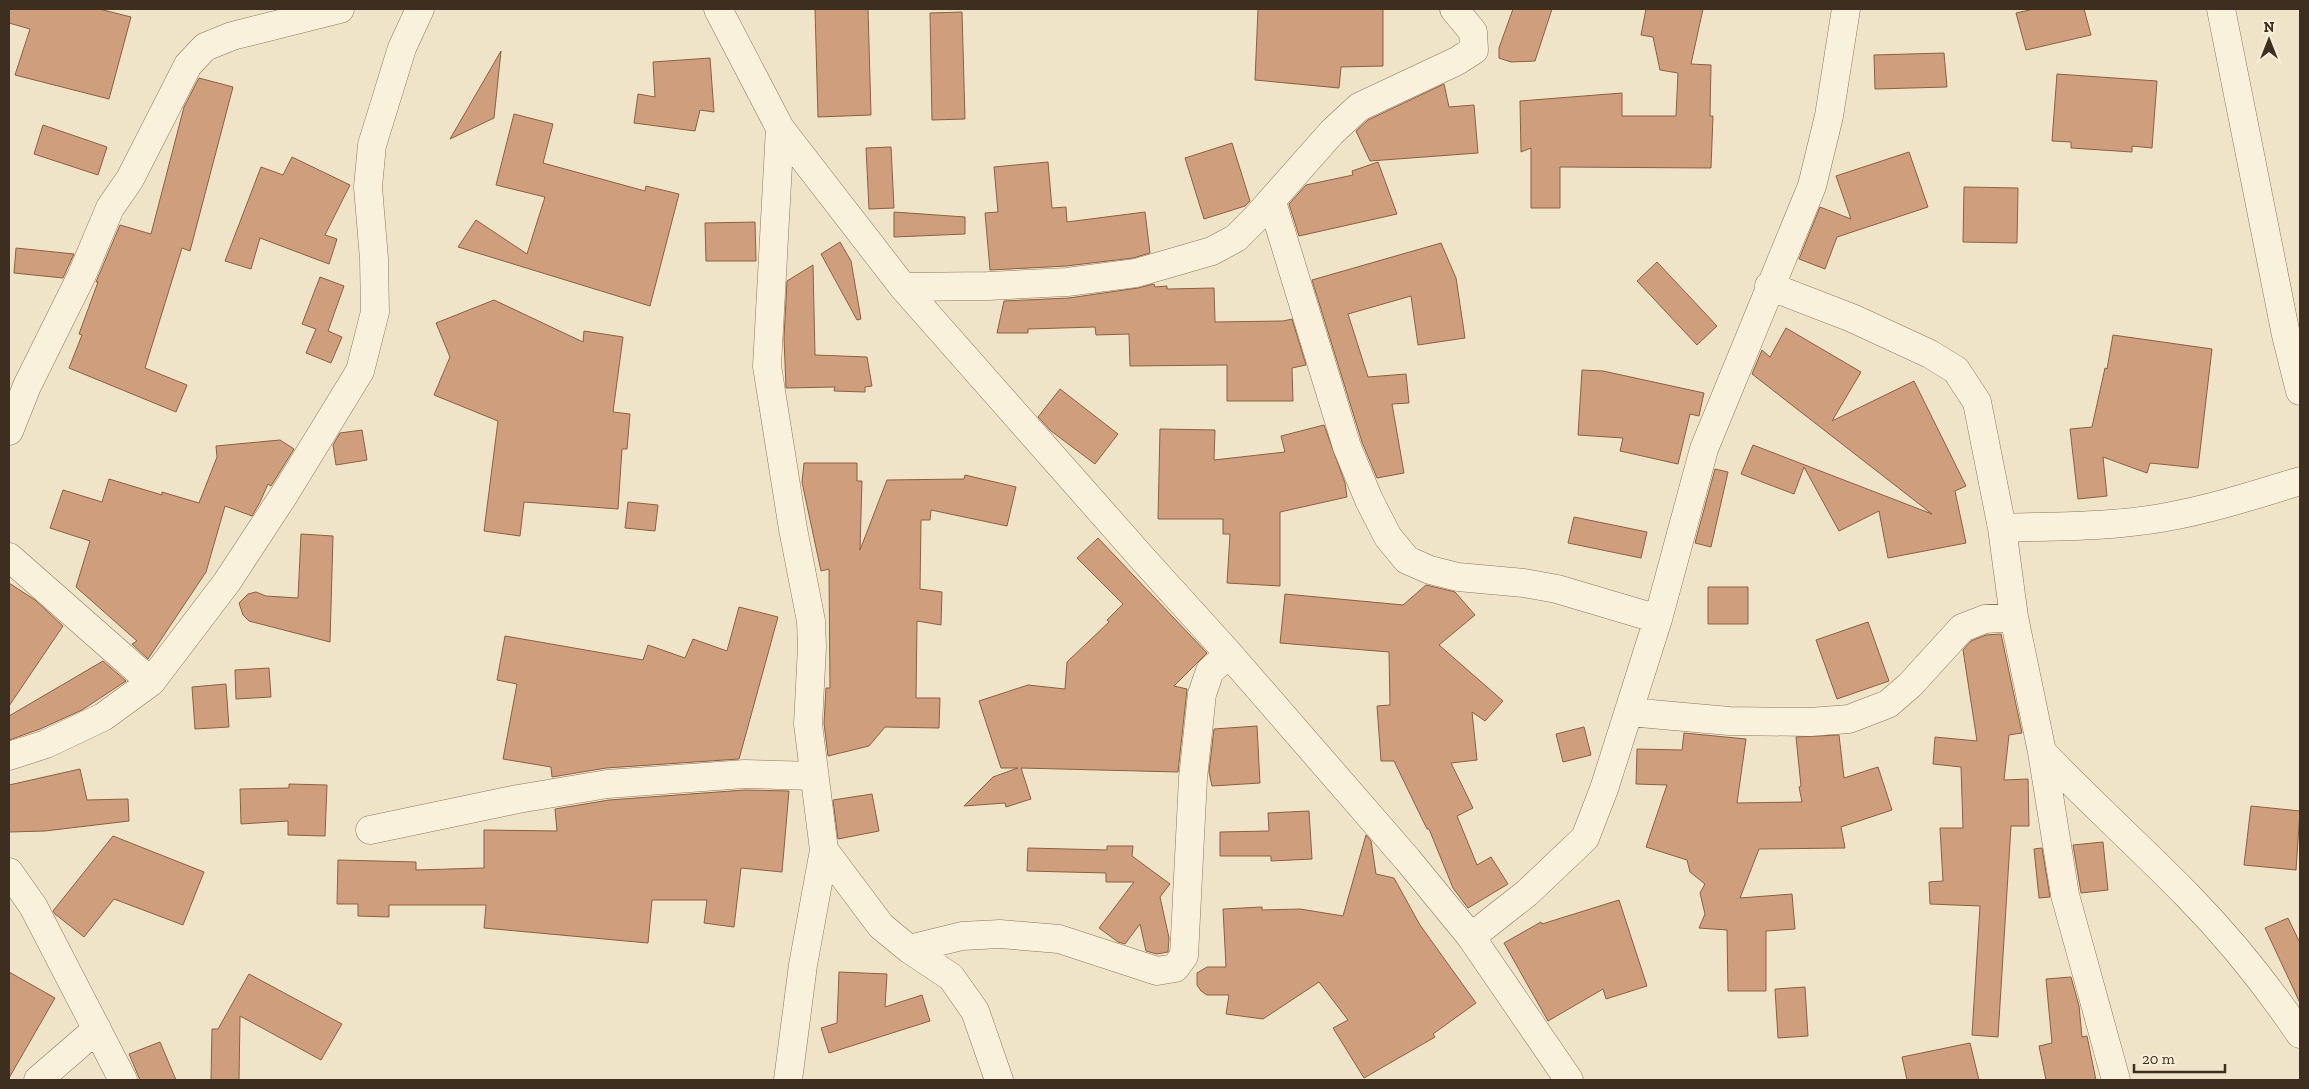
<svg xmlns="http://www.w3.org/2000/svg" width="2309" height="1089" font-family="'Zilla Slab',serif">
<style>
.building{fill:#cf9f7d;stroke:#8d5f41}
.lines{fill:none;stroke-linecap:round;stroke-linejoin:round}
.minor-casing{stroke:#8d765c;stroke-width:29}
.minor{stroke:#faf1dc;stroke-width:28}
</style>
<rect width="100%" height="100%" fill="#f0e4c8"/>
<path class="building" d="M 9,9 L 99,9 L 131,17 L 109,99 L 15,75 L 30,29 L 9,23 Z
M 815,9 L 868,9 L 871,115 L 818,117 Z
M 1258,9 L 1383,9 L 1383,66 L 1341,67 L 1339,88 L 1255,80 Z
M 1513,9 L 1552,9 L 1535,61 L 1511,62 L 1499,58 L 1499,48 Z
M 1646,9 L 1703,9 L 1691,64 L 1711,65 L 1710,116 L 1713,116 L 1711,168 L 1560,167 L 1560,208 L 1531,208 L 1531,148 L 1521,152 L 1520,101 L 1622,93 L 1622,116 L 1676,116 L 1678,73 L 1660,70 L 1653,37 L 1641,35 Z
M 2034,9 L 2084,9 L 2091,35 L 2026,50 L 2016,13 Z
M 962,12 L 965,119 L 932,120 L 930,13 Z
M 501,51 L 494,118 L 450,139 Z
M 1944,53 L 1947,87 L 1875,89 L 1874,55 Z
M 710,58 L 714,112 L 700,110 L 695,131 L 634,123 L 638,94 L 655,97 L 653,62 Z
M 2057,74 L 2157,81 L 2152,148 L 2132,146 L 2132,152 L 2071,148 L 2071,142 L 2052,141 Z
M 199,78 L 233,87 L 190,251 L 182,248 L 145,368 L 187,385 L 176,412 L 69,368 L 82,335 L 79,334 L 98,282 L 96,282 L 120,225 L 151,234 L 184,107 Z
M 1444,84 L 1449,107 L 1474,105 L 1478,153 L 1370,161 L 1356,131 L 1368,120 Z
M 514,114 L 553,124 L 543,163 L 645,191 L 646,186 L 679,194 L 650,306 L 458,247 L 476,220 L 527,254 L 545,197 L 496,185 Z
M 43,125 L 107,147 L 98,175 L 34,154 Z
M 1232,143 L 1250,201 L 1245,206 L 1204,219 L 1185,158 Z
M 891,147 L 894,208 L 869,209 L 866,148 Z
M 1909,152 L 1928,207 L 1837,237 L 1825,269 L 1799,259 L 1820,207 L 1851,219 L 1836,176 Z
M 292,157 L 350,185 L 325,235 L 337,239 L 329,264 L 260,238 L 251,269 L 225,261 L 261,167 L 283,175 Z
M 1048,162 L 1052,208 L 1066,207 L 1067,222 L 1145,212 L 1150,253 L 1133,258 L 1066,266 L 990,270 L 985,213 L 998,212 L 994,167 Z
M 1378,162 L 1397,214 L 1299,236 L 1289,204 L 1306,185 L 1353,175 L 1352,171 Z
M 1964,187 L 2018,188 L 2017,243 L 1963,242 Z
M 894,212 L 965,217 L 965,234 L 894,237 Z
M 755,222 L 756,261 L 706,261 L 705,223 Z
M 840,242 L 851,261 L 861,319 L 857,320 L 821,254 Z
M 1441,243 L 1456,278 L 1465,338 L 1418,345 L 1411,296 L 1348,314 L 1368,377 L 1406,374 L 1409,403 L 1392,404 L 1404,473 L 1377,478 L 1362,442 L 1312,280 Z
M 16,248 L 74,254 L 63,278 L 14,273 Z
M 1657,262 L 1717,326 L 1697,345 L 1637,281 Z
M 813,265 L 815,355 L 867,357 L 872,386 L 865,387 L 865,392 L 834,391 L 835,387 L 786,388 L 784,338 L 787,281 Z
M 320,277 L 344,286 L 328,331 L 342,337 L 331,363 L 306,353 L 316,329 L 302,324 Z
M 1154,284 L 1155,287 L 1167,286 L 1167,289 L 1214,288 L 1215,322 L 1283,321 L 1292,319 L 1306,365 L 1292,368 L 1293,401 L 1227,401 L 1227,365 L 1130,366 L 1129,334 L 1096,335 L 1095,327 L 1028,329 L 1028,333 L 997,333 L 1004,301 L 1069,298 L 1138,288 Z
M 494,300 L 583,342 L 584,331 L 623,337 L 613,412 L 630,414 L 627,449 L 622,449 L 618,509 L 524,502 L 520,536 L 484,531 L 498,421 L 434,395 L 450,357 L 436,323 Z
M 1786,328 L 1861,372 L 1832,421 L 1914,381 L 1966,486 L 1955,491 L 1966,543 L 1888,558 L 1879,511 L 1839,531 L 1804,467 L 1794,494 L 1741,474 L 1753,445 L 1932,514 L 1752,374 L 1762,350 L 1770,357 Z
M 2113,335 L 2212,349 L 2198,468 L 2150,463 L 2147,473 L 2103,457 L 2107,496 L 2078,499 L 2070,429 L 2092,427 L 2105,368 L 2107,369 Z
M 1582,370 L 1603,371 L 1704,393 L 1699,416 L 1690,414 L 1678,464 L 1620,451 L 1623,438 L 1578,435 Z
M 1060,389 L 1118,434 L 1095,464 L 1051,431 L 1038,417 Z
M 1324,425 L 1345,483 L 1347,497 L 1280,512 L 1280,586 L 1227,583 L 1230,534 L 1223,534 L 1223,519 L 1158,519 L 1160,429 L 1215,430 L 1214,460 L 1285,452 L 1281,436 Z
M 362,430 L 367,460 L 336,465 L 333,445 L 340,433 Z
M 280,440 L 294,449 L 271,486 L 268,484 L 260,502 L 252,516 L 225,506 L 206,572 L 148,659 L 132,644 L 137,641 L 76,587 L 90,541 L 50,528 L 63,490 L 102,502 L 109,479 L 162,495 L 162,492 L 199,503 L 217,457 L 216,446 Z
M 804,463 L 857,463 L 857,481 L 862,481 L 860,550 L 887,480 L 964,479 L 965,475 L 1016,487 L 1007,526 L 931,510 L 930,520 L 921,520 L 920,589 L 942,592 L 941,625 L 917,621 L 916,698 L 940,698 L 939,728 L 885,727 L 869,746 L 828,756 L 824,723 L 826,688 L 830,688 L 829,569 L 821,571 L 802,482 Z
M 1715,469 L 1728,472 L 1711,547 L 1695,543 Z
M 628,502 L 658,505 L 655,531 L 625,528 Z
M 1574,517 L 1647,532 L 1641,558 L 1568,543 Z
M 301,534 L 333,536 L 330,642 L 249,621 L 243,615 L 239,603 L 248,594 L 256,592 L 266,596 L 298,598 Z
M 1098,538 L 1207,653 L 1174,686 L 1187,689 L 1178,772 L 1021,768 L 1031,799 L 1006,807 L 1005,803 L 964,806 L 993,777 L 1018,768 L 1001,768 L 979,701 L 1028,685 L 1065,689 L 1067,662 L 1109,622 L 1107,620 L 1123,604 L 1077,558 Z
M 9,583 L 35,600 L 63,626 L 9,706 Z
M 1426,585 L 1455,592 L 1475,615 L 1439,645 L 1503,701 L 1485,721 L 1472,712 L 1477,760 L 1451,763 L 1473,808 L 1457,816 L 1477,865 L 1491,857 L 1508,884 L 1468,908 L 1453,888 L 1429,829 L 1427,829 L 1394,761 L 1381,761 L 1377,706 L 1390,705 L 1389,652 L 1280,643 L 1285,594 L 1403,605 Z
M 1708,587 L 1748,587 L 1748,624 L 1708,624 Z
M 739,607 L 778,617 L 739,759 L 606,768 L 552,777 L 551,767 L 503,759 L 517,684 L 497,680 L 505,636 L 643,660 L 648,645 L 685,658 L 693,639 L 727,651 Z
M 1868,622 L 1889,681 L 1837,699 L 1816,640 Z
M 2001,634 L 2022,733 L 2009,735 L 2004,780 L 2028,779 L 2029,826 L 2011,826 L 1998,1037 L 1972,1035 L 1980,906 L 1930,904 L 1929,882 L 1943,881 L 1940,828 L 1963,828 L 1961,767 L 1933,764 L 1935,737 L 1977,741 L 1963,650 L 1971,641 L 1986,635 Z
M 103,661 L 126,681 L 82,710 L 40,729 L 9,740 L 9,716 Z
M 269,668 L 271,697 L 236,699 L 235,670 Z
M 226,684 L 229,727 L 195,729 L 192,687 Z
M 1257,726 L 1260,783 L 1212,786 L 1209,772 L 1214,729 Z
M 1584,727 L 1591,755 L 1563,762 L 1556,734 Z
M 1684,733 L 1746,739 L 1737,803 L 1802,802 L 1799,787 L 1801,786 L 1796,737 L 1839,735 L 1844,778 L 1878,767 L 1892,810 L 1841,827 L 1845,848 L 1759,849 L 1740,898 L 1792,894 L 1795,929 L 1766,931 L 1766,991 L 1728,991 L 1727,930 L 1699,928 L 1705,914 L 1700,893 L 1705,884 L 1690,872 L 1687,860 L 1646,847 L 1667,785 L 1636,784 L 1637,749 L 1682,750 Z
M 80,769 L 87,800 L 128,799 L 129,821 L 45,831 L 9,832 L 9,785 Z
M 289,784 L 327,785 L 325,836 L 288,835 L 288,821 L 241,824 L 240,789 L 289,788 Z
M 745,790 L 789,791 L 782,872 L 741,868 L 734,927 L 704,923 L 707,900 L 652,900 L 648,943 L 484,928 L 486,905 L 389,905 L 389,917 L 358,916 L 358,904 L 337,904 L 338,860 L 416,862 L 416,870 L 484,868 L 484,830 L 557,831 L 555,809 L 609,800 Z
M 872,794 L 879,831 L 838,839 L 833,800 Z
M 2251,806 L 2300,811 L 2296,870 L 2244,865 Z
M 1309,811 L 1312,859 L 1271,861 L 1271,856 L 1220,856 L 1220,832 L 1269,831 L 1268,813 Z
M 1366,835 L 1371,841 L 1376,874 L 1394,878 L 1420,925 L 1476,1003 L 1433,1034 L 1435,1037 L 1364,1078 L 1333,1028 L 1348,1020 L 1319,982 L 1263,1019 L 1226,1014 L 1229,995 L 1207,995 L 1201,991 L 1197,985 L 1197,973 L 1207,967 L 1226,967 L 1223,909 L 1262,907 L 1262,910 L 1300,909 L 1343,916 Z
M 113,836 L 204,872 L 183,925 L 114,899 L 84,937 L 55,914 L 53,911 Z
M 2103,842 L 2108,890 L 2081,893 L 2073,845 Z
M 1107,846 L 1133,846 L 1132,856 L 1170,884 L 1160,897 L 1169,938 L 1168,952 L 1157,954 L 1146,951 L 1140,924 L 1125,944 L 1118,942 L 1099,928 L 1134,882 L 1106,882 L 1106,873 L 1027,871 L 1028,848 L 1107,850 Z
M 2042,848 L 2050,897 L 2039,898 L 2034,849 Z
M 1619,900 L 1647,986 L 1606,999 L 1603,989 L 1548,1021 L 1504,943 L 1541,922 L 1542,924 Z
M 2288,918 L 2300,943 L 2300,1003 L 2265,928 Z
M 9,972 L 55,998 L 9,1078 Z
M 839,972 L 887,974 L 885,1007 L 922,995 L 930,1021 L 829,1053 L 821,1028 L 837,1023 Z
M 249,974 L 342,1024 L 321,1060 L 240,1016 L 239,1080 L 211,1080 L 212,1029 L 218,1029 Z
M 2071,977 L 2079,1006 L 2082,1037 L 2087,1036 L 2096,1080 L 2046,1080 L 2039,1046 L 2052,1043 L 2046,979 Z
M 1805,987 L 1808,1036 L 1778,1038 L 1775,989 Z
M 160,1042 L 176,1080 L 140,1080 L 129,1054 Z
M 1970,1043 L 1979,1080 L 1907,1080 L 1902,1057 Z"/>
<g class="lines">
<defs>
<path id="minor" d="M 718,9 L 780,128 L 903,287 L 1143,559 L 1229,654 L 1408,860 L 1471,937 L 1569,1080
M 2221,9 L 2286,335 L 2300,391
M 780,128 L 767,366 L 793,529 L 811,621 L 812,647 L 808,724 L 824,850 L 803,965 L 788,1080
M 1272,202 L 1347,447 L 1369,500 L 1388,537 L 1407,560 L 1430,570 L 1458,577 L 1524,583 L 1557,589 L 1658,619
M 1769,286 L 1852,318 L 1930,354 L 1956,370 L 1977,402 L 2002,528 L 2014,617 L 2042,752 L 2065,895 L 2116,1080
M 903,287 L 988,286 L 1067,282 L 1136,273 L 1212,251 L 1236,238 L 1255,219 L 1332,132 L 1359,107 L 1457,61 L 1474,50 L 1473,32 L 1454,9
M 9,431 L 27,386 L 81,277 L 110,208 L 130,179 L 188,65 L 205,47 L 232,36 L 340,9
M 2002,528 C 2054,526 2109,527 2161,518 C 2208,510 2255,495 2300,481
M 9,557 L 151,682
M 1629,712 L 1729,721 L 1810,722 L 1849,719 L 1888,704 L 1910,685 L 1962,628 L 1985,619 L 2014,617
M 2042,752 C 2089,801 2140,847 2188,896 C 2229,938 2267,985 2300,1034
M 9,756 L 46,744 L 103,717 L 151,682 L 227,582 L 284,495 L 360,371 L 375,312 L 374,259 L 368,187 L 372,145 L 402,48 L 420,9
M 370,830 L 518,799 L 607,784 L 745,774 L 813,776
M 824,850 L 881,926 L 909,949 L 951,977 L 975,1011 L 999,1080
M 9,872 L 33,906 L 123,1080
M 1471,937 L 1527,893 L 1585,838 L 1604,789 L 1658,619 L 1704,449 L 1812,186 L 1829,116 L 1846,9
M 909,949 L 962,936 L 1000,934 L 1059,939 L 1157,971 L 1175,968 L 1184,956 L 1193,778 L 1202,694 L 1210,671 L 1229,654
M 38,1080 L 97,1029"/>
</defs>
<use href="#minor" class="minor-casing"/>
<use href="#minor" class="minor"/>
</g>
<rect width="2309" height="1089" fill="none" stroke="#3d2e20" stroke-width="20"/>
<g transform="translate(2269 40)" stroke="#f7eed8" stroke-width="4" paint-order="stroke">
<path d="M0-4L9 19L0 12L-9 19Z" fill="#3d2e20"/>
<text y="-8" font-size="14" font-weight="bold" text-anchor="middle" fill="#3d2e20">N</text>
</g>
<path d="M2134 1064v8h91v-8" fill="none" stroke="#3d2e20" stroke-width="2.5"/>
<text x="2142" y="1064" font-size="15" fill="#3d2e20" stroke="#f7eed8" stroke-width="4" paint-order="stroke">20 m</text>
</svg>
